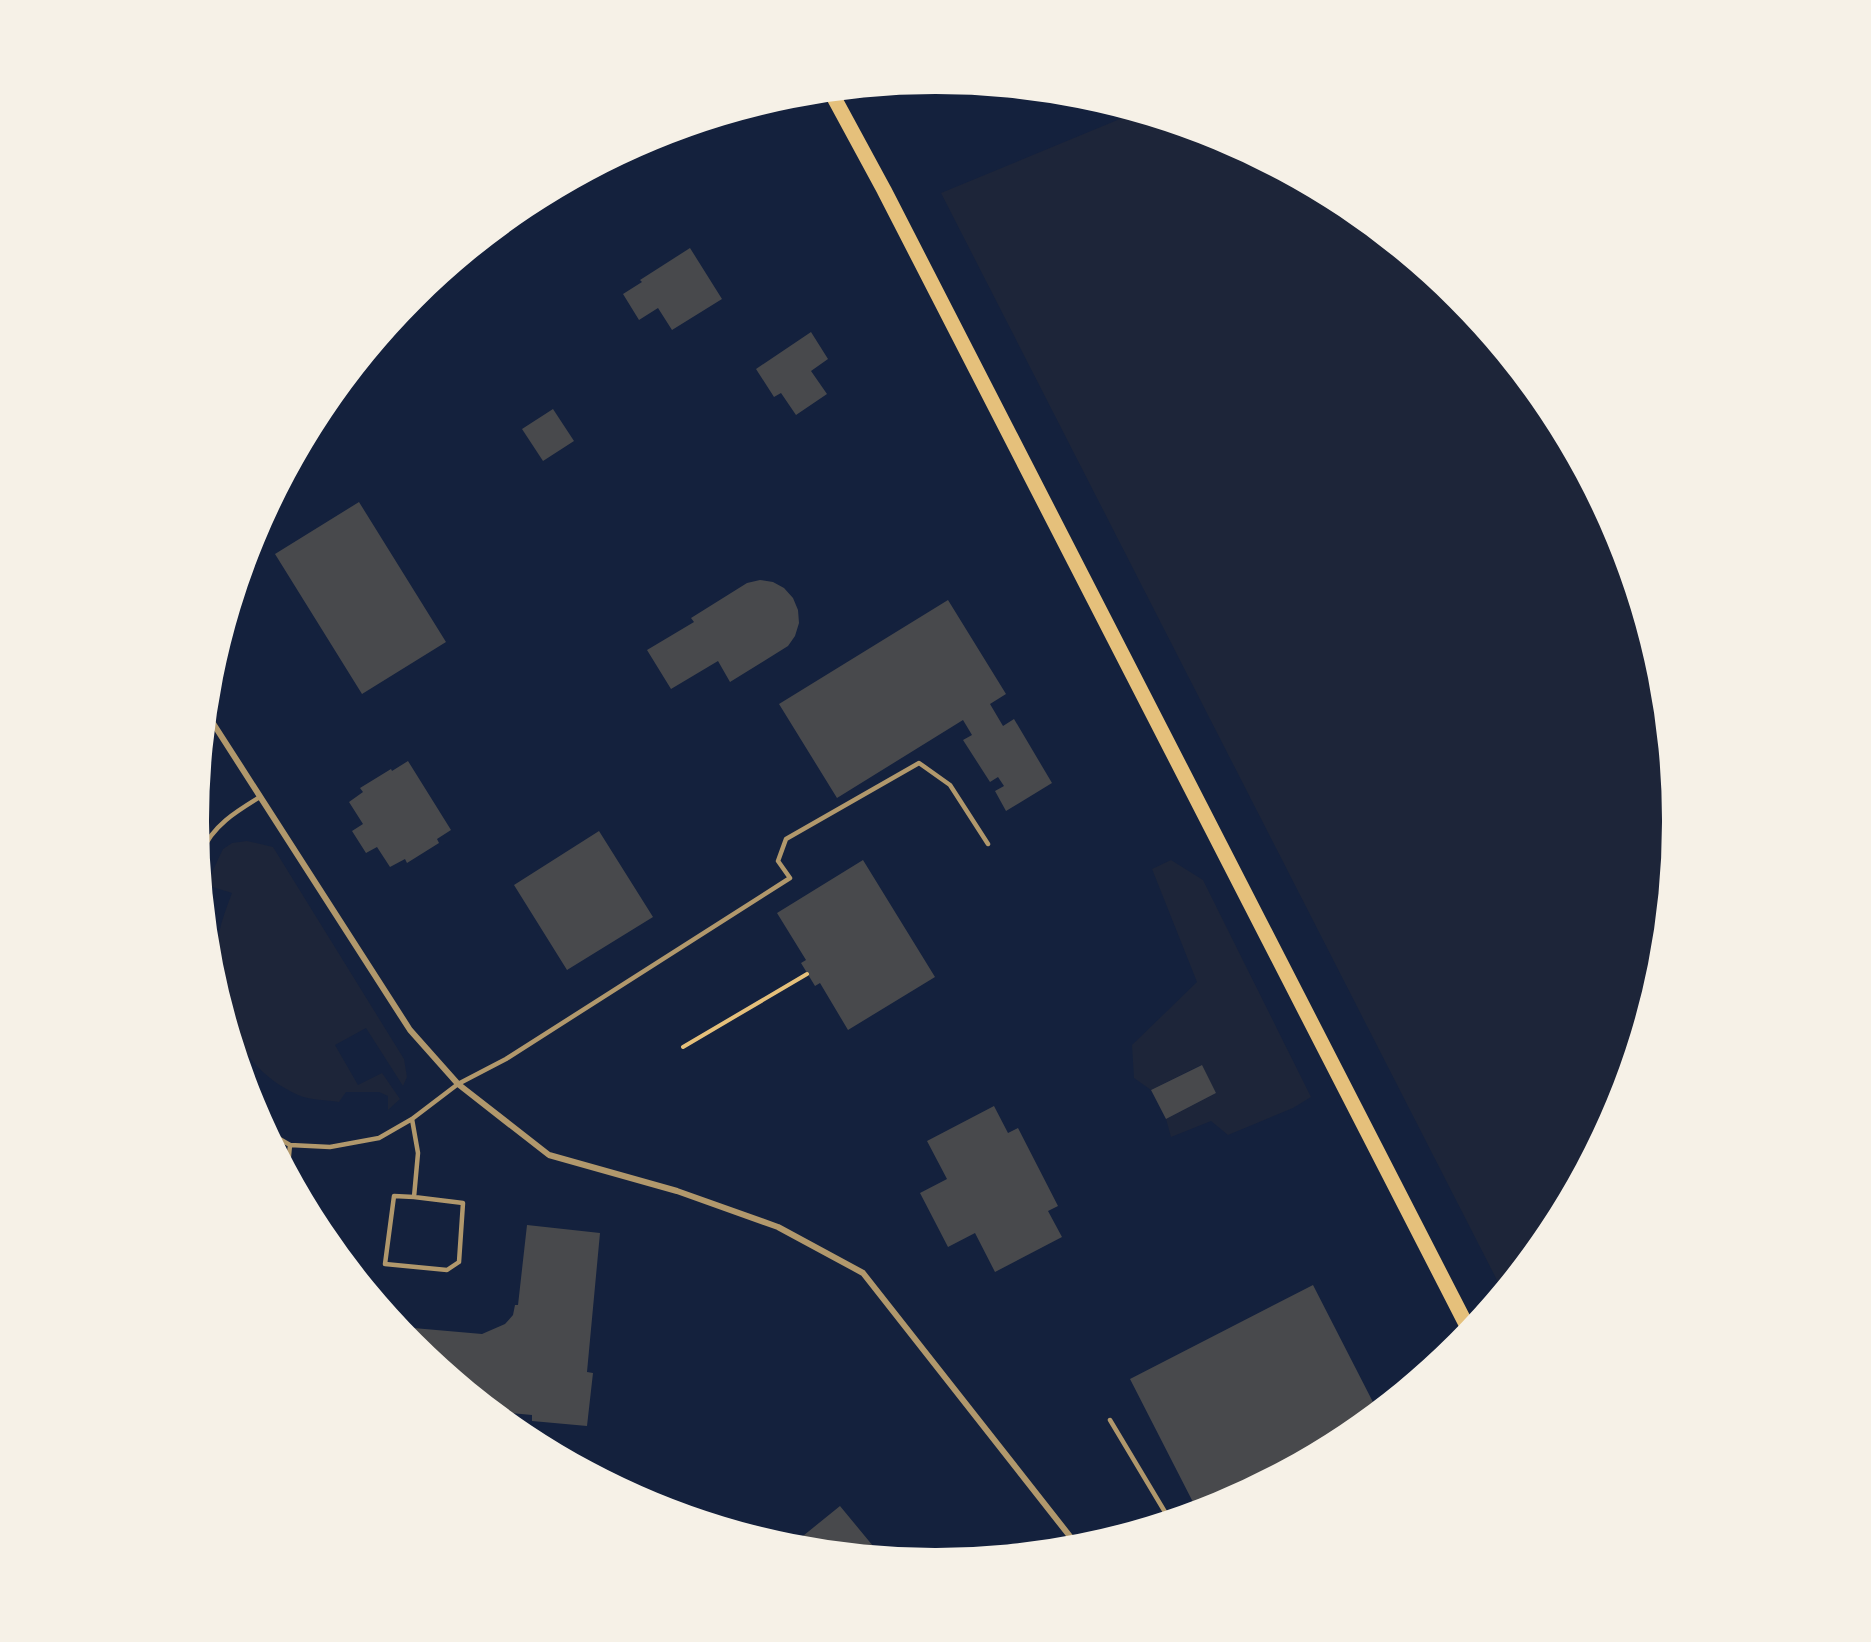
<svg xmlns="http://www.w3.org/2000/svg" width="1871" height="1642" font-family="Commissioner,sans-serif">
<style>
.green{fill:#1d2539}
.building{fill:#48494c}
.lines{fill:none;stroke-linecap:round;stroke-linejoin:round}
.path{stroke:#e5c07b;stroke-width:4}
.service{stroke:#b1986c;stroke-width:4.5}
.minor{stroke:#b1986c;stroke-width:6}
.primary{stroke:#e5c07b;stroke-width:15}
</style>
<rect width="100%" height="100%" fill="#14213d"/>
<path class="green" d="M 1132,114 L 1218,140 L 1345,208 L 1457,300 L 1548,412 L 1617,539 L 1658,678 L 1672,821 L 1658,965 L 1616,1103 L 1548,1231 L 1501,1288 L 941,193 Z
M 247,841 L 273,847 L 404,1059 L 407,1077 L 403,1086 L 366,1028 L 335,1045 L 358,1085 L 382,1073 L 400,1099 L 388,1110 L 388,1096 L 379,1092 L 346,1092 L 339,1102 C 327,1100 310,1100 298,1095 C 244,1071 222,1021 219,965 C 218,955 217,943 219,933 C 222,919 227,906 232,893 L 206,885 L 223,849 L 232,843 Z
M 1171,860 L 1203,880 L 1311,1097 L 1293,1108 L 1228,1135 L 1211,1121 L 1171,1137 L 1166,1119 L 1216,1093 L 1201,1065 L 1151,1090 L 1134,1078 L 1132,1045 L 1197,982 L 1152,869 Z"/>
<path class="building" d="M 690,248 L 722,299 L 672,330 L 658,308 L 639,320 L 623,294 L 642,282 L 640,280 Z
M 811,332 L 828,359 L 811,371 L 827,394 L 796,415 L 781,393 L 774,397 L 756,369 Z
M 553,409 L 574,441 L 543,461 L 522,429 Z
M 359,502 L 446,642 L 362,694 L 275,554 Z
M 760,580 L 773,582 L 784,588 L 793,598 L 798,610 L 799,623 L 795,636 L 788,646 L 730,682 L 718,661 L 671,689 L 647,650 L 694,622 L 691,618 L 747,583 Z
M 948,600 L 1006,694 L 990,704 L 1003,726 L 1014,719 L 1052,783 L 1006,811 L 995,791 L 1004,786 L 998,777 L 990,782 L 963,740 L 972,735 L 963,720 L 837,798 L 779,704 Z
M 408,761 L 451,830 L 437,839 L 439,843 L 407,863 L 405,859 L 390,867 L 377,847 L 366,853 L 352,831 L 363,824 L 349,802 L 363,792 L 360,788 L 391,769 L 392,771 Z
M 599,831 L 653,917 L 567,970 L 514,885 Z
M 863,860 L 935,977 L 848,1030 L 820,983 L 815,986 L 801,963 L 806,960 L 777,913 Z
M 1202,1065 L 1216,1093 L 1166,1119 L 1151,1090 Z
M 994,1106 L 1008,1133 L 1018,1128 L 1058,1206 L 1048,1211 L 1062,1237 L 995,1272 L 975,1233 L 948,1247 L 920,1193 L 947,1179 L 927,1141 Z
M 527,1225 L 600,1233 L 587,1372 L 593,1373 L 587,1426 L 532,1421 L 532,1415 L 499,1412 L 414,1342 L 402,1327 L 482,1334 L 505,1324 L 513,1315 L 515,1305 L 518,1305 Z
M 1313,1285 L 1376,1408 L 1345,1434 L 1217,1502 L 1196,1508 L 1130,1379 Z
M 840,1506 L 878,1552 L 793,1544 Z"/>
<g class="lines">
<path class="path" d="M 683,1047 L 807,974"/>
<path class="service" d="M 202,852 C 212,826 237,811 260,797
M 412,1119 L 418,1153 L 414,1197 L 463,1203 L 459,1262 L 447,1270 L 385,1264 L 394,1196 L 414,1197
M 271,1134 L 290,1145 L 330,1147 L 379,1138 L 412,1119 L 458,1084 L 506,1059 L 790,878 L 778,861 L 786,839 L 919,763 L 950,785 L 988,844
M 288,1166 L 290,1145
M 1110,1420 L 1168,1517"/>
<path class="minor" d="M 209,717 L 410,1030 L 458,1084 L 549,1155 L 677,1191 L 778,1227 L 863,1273 L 1076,1544"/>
<path class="primary" d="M 832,94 L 884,190 L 1468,1328"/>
</g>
<path d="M0 0H1871V1642H0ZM935 94H936A726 726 0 0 1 1662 820V822A726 726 0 0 1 936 1548H935A726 726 0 0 1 209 822V820A726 726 0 0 1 935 94Z" fill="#f6f1e7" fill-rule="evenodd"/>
</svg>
